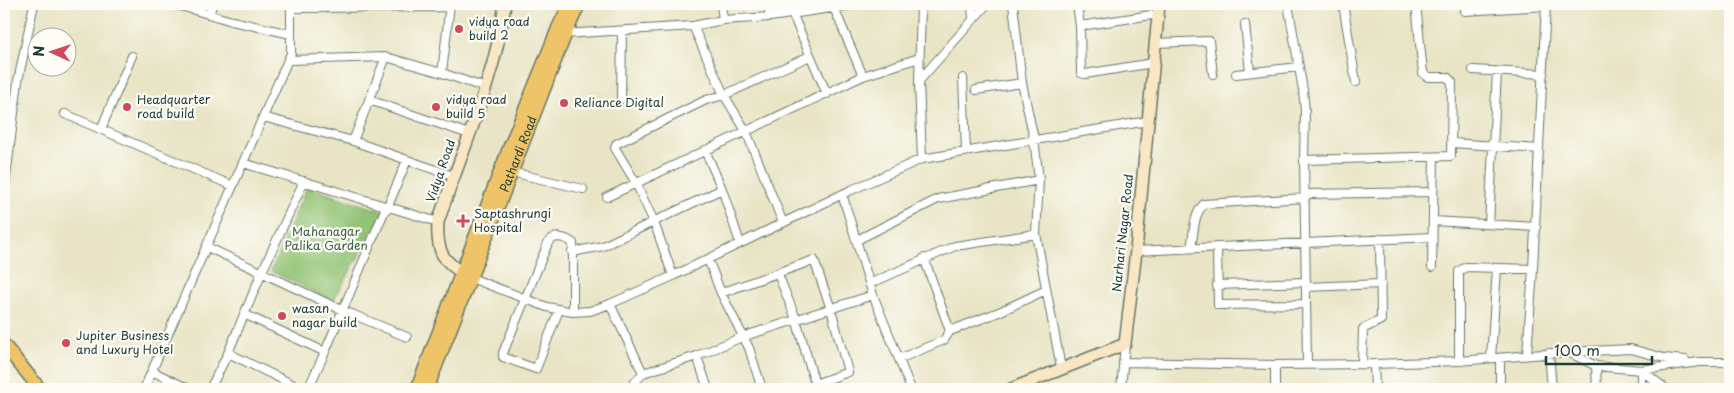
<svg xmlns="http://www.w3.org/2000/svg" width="1734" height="393" font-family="'Playpen Sans',sans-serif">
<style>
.green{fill:#93c474;stroke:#598054}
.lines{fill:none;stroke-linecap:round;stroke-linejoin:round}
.street-casing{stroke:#667767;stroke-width:10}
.secondary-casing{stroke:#667767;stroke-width:14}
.primary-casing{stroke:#667767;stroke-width:15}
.street{stroke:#fff;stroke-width:8}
.secondary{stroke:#f9e7c3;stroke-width:11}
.primary{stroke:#efc469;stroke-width:12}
.poi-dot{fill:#d1495b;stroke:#fdfcf7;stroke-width:2}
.labels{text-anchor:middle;stroke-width:4.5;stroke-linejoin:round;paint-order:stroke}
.poi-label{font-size:12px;fill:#1f3d34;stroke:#fdfcf7;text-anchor:start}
.street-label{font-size:12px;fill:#1f3d34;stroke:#fdfcf7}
.park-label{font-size:12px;fill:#3c5f44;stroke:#fdfcf7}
</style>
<rect width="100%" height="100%" fill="#fdfcf7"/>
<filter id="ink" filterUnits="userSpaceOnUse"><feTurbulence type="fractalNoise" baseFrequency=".02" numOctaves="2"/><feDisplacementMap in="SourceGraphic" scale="10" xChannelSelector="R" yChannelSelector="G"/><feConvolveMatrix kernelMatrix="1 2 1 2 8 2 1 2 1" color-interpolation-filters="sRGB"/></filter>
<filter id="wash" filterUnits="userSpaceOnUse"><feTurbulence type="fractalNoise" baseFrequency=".0096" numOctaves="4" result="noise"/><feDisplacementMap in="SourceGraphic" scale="20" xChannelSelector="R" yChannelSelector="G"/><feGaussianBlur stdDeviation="1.12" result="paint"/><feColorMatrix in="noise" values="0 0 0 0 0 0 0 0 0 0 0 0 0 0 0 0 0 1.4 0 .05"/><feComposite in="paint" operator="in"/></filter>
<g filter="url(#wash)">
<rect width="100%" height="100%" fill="#e9e4c5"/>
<path class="green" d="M 307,187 L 384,212 L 333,301 L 271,271 Z"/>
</g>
<g filter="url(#ink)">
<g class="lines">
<defs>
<path id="street" d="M 174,4 L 232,21 L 291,34
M 450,4 L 442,73 L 486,88
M 721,4 L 723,20
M 768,4 L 770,17
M 921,4 L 919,81 L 922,159
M 972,4 L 973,20
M 1013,4 L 1022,83 L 1034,139 L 1039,180 L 1036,234 L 1061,368
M 1077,4 L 1080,26 L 1081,73 L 1085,74 L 1153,63
M 1288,4 L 1303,90 L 1305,111 L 1304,160 L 1307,364
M 1343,4 L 1356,82
M 1465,4 L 1465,11 L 1546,6
M 291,8 L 449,7
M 834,8 L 863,76
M 792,13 L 827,94
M 210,14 L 212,4
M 1245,24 L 1250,72
M 693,26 L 724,95 L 746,131 L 783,223
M 1080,26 L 1158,14
M 563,34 L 693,26 L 723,20 L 770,17 L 859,4
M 1155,43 L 1209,41 L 1213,74
M 288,60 L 386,57 L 442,73
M 1473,70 L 1543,74
M 1236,74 L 1299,67
M 963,78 L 966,151
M 919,81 L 987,4
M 976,90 L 1022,83
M 621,99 L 622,31
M 369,100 L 469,134
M 65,114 L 233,186
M 263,117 L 353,141 L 453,176
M 101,129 L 132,56
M 353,141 L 386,57
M 1452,143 L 1539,149
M 705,150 L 722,189 L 740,243
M 1304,160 L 1451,156 L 1452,82 L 1447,77 L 1428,77 L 1423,73 L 1416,4
M 243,163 L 438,222
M 511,172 L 583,189
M 4,193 L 18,81 L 34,4
M 842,194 L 873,295 L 911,389
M 1305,194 L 1433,192
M 607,197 L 863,76 L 919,58
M 1433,221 L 1536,227
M 1489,224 L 1497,72
M 857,240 L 938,199 L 1039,180
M 207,247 L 342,310 L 407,337
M 1217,247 L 1218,305 L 1306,304
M 1191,248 C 1194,234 1193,214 1204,204 L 1305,198
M 1136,251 L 1432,237
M 572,252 L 603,246 L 722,189
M 924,258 L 950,331 L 999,312 L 1046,290
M 708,259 L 721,293 L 749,348 L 762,389
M 1432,267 L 1434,157
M 673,276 L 654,222 L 636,183 L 615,148 L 616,144 L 706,100 L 724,95 L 810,56
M 471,278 L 547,307 L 573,312 L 590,311 L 610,304 L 673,276 L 849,191 L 922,159 L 1148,121
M 869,284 L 955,246 L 1036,234
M 1217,285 L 1306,282
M 1306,287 L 1381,284
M 721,293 L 814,260 L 831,309 L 848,372 L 815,384 L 796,319 L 778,274
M 610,304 L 643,373
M 559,310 L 536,369 L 503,357 L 503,353 L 548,243 C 554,234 565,237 573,243 L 573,312
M 244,314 L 325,352
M 1570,352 L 1631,349 L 1664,358 L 1685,360
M 228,353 L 302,389
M 1549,353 L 1552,389
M 1527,355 L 1533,269 L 1546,4
M 697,356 L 708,389
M 1491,358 L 1497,268
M 899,359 L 944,340 L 950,331
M 1459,361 L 1459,271 L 1466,267 L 1533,269
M 1123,362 L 1275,365 L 1374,364 L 1459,361 L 1568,352 L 1596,366 L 1597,389
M 1362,364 L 1363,329 L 1381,320 L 1380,239
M 1374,364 L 1375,389
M 1596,366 L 1641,370 L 1699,362 L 1730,362
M 1641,370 L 1666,389
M 1641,370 L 1641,389
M 152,371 L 189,389
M 144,389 L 291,53 L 291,4
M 210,389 L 228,353 L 262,272 L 304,181
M 308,389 L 325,352 L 384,212 L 388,206 L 407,160
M 629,389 L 643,373 L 697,356 L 742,337 L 873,295
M 1121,389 L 1125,344
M 1275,389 L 1275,365
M 1500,389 L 1500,358"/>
<path id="secondary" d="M 469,277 C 443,262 436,253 438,222 C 462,150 495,80 505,4
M 1011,389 L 1125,344 L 1136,251 L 1159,4"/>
<g id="primary">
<path d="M 4,345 L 40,389"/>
<path d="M 417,389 L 510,146 L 559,26 L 570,4"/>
<path id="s1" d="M 427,389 L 565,35 L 579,4"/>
</g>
</defs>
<use href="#street" class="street-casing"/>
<use href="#secondary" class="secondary-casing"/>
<use href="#primary" class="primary-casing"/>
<use href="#street" class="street"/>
<use href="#secondary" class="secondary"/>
<use href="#primary" class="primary"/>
</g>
</g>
<g class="poi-dot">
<circle cx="459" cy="29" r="5"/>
<circle cx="564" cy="103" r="5"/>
<circle cx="127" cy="107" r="5"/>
<circle cx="436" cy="107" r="5"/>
<path d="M460.5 213.5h5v5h5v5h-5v5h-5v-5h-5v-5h5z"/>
<circle cx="282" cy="316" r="5"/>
<circle cx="66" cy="343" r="5"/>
</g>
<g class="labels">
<g class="poi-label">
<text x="469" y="26">vidya road<tspan x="469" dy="14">build 2</tspan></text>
<text x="137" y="104">Headquarter<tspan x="137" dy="14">road build</tspan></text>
<text x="446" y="104">vidya road<tspan x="446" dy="14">build 5</tspan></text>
<text x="574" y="107">Reliance Digital</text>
<text x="474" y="218">Saptashrungi<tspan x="474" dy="14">Hospital</tspan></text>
<text x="292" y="313">wasan<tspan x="292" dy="14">nagar build</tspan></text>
<text x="76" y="340">Jupiter Business<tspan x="76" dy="14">and Luxury Hotel</tspan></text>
</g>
<g class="street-label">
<text dy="4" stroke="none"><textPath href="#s1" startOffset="252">Pathardi Road</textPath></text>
<text transform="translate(441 171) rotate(-71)" y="4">Vidya Road</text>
<text transform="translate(1123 233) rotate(-84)" y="4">Narhari Nagar Road</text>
</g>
<g class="park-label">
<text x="326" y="236">Mahanagar<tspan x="326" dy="14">Palika Garden</tspan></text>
</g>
</g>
<rect width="1734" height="393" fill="none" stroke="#fdfcf7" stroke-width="20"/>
<g transform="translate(52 52) rotate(273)"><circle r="24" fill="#fdfcf7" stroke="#a4b0a9"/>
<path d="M0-4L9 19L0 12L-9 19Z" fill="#d1495b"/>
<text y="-8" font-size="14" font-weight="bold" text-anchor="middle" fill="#1f3d34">N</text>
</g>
<path d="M1546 356v8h106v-8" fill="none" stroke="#1f3d34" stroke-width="2.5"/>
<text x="1554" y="356" font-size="15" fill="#1f3d34" stroke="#fdfcf7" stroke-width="4" paint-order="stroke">100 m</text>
</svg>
